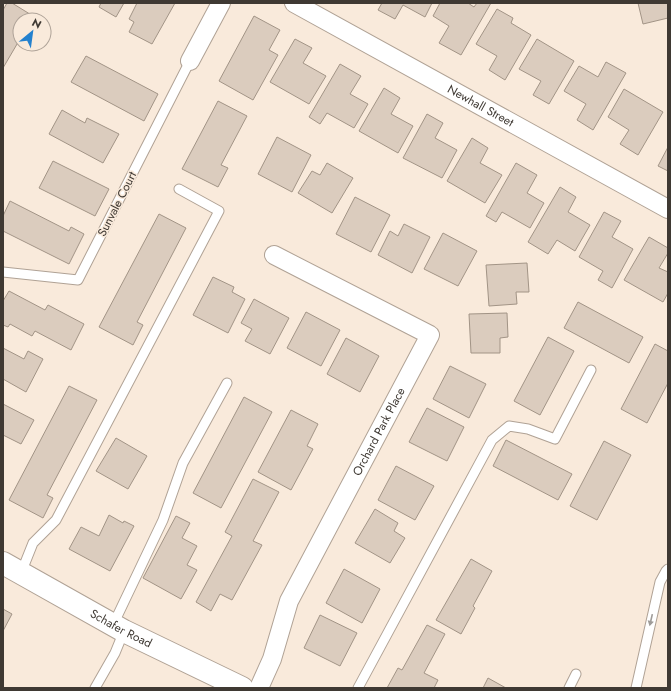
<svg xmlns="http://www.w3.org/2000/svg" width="671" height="691" font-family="Jost,sans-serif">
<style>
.building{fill:#dbccbe;stroke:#a29486}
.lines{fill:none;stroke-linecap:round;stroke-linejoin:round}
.lane-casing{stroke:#b0a295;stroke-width:11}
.street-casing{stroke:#b0a295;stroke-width:20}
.secondary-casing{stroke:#b0a295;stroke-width:24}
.lane{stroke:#fff;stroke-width:9}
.street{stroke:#fff;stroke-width:18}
.secondary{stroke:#fff;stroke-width:22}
.oneway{fill:#9f9c99}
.labels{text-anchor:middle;stroke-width:3;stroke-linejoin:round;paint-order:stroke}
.street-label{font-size:12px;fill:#3f3933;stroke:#f9eadb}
</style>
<rect width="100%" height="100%" fill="#f9eadb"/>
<path class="building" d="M 7,3 L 12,3 L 33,16 L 31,20 L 20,20 L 20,39 L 3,68 L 3,10 Z
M 101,3 L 124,3 L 116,17 L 99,7 Z
M 137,3 L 175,3 L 152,44 L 129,32 L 134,22 L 129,19 Z
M 382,3 L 432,3 L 425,17 L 403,5 L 395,19 L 378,10 Z
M 440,3 L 468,3 L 474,7 L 477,3 L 491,3 L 461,55 L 439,43 L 449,26 L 433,16 Z
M 638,3 L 668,3 L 668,18 L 643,24 Z
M 497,9 L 513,18 L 511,23 L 531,35 L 505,80 L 489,70 L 497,56 L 476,44 Z
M 254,16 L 280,30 L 269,50 L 278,55 L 253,100 L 219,81 Z
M 295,39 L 312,48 L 303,63 L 326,76 L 309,104 L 270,82 Z
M 537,39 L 574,61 L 549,104 L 533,95 L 541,81 L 519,69 Z
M 86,56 L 158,94 L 144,121 L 71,82 Z
M 606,62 L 626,73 L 593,130 L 577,120 L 586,104 L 564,91 L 579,66 L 598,77 Z
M 340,64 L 361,76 L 350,94 L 368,104 L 354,128 L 327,113 L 320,124 L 309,117 Z
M 384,88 L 400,98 L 391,114 L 413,126 L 398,153 L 359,131 Z
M 624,89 L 663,112 L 638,155 L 620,144 L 629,130 L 608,117 Z
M 218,101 L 247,116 L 221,165 L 228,168 L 218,187 L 182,169 Z
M 62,110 L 85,123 L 87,118 L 119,134 L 103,163 L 49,134 Z
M 427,114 L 443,123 L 435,138 L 457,150 L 442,178 L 403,158 Z
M 277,137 L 311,155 L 292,192 L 258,174 Z
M 472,138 L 488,148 L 480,163 L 502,175 L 485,203 L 447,181 Z
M 668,147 L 668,171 L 658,166 Z
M 53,161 L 109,189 L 95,216 L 39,188 Z
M 327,163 L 353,178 L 332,213 L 298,193 L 312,171 L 320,175 Z
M 516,163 L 537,175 L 527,193 L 544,203 L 530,228 L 502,212 L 496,222 L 486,216 Z
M 560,187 L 576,197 L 568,212 L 590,225 L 575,251 L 557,240 L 548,254 L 528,242 Z
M 355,197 L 390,215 L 371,252 L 336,234 Z
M 10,201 L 69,231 L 71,227 L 84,234 L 69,264 L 3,231 L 3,216 Z
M 604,212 L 621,221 L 612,237 L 633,249 L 612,288 L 598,280 L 603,271 L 579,257 Z
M 159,214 L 186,228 L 137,322 L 143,325 L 133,345 L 99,327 Z
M 404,224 L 430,237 L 412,273 L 378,255 L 390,231 L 398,236 Z
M 443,233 L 477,251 L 458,286 L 424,269 Z
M 649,237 L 668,248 L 668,253 L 659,268 L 668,272 L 668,293 L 663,302 L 624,280 Z
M 527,263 L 529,292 L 516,292 L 517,304 L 489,306 L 486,265 Z
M 213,277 L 234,287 L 232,292 L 245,299 L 228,333 L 193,315 Z
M 9,291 L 45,310 L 48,305 L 84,324 L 71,350 L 35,331 L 32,336 L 10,324 L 8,327 L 3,325 L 3,301 Z
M 254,299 L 289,318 L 270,354 L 245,341 L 252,329 L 241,323 Z
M 578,302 L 643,337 L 629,363 L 564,328 Z
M 306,312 L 340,330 L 321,366 L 287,348 Z
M 507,313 L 508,337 L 500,338 L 500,353 L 471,353 L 469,314 Z
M 548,337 L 574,351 L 540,415 L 514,401 Z
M 346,338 L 379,356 L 360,392 L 327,374 Z
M 655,344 L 668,351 L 668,383 L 647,423 L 621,409 Z
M 3,348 L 24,359 L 28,351 L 43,359 L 26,392 L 3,379 Z
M 450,366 L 486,384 L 469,418 L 433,399 Z
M 69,386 L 97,400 L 47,495 L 53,498 L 43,518 L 9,500 Z
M 244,397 L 272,412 L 221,508 L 193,493 Z
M 3,404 L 34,420 L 21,444 L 3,435 Z
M 427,408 L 464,427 L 447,461 L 409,442 Z
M 291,410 L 318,424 L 307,446 L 313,449 L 291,490 L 258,472 Z
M 116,438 L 147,456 L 128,489 L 96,471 Z
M 506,440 L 572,474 L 558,500 L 493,466 Z
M 604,441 L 631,455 L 597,520 L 570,506 Z
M 396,466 L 434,486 L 415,520 L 378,500 Z
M 253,479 L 279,492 L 253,541 L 262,545 L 232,600 L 220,594 L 211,611 L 196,602 L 232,536 L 225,532 Z
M 375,509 L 398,523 L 394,531 L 405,538 L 390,563 L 355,543 Z
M 109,515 L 123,523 L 124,521 L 134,526 L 110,571 L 69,549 L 81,527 L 99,536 Z
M 176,516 L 190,523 L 182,538 L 197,546 L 187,565 L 197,570 L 181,599 L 143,578 Z
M 471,559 L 492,571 L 473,606 L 475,608 L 461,634 L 436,620 Z
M 344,569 L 380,589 L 362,623 L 326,603 Z
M 3,609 L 12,614 L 3,631 Z
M 320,615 L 357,633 L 340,666 L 304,648 Z
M 427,625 L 445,634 L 424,673 L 438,680 L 434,688 L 387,688 L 398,668 L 402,670 Z
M 488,678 L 506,688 L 483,688 Z"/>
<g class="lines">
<defs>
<path id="lane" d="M 3,272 L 78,280 L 190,61
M 21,573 L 33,543 L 56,520 L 219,211 L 179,189
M 113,625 L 163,520 L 183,463 L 227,383
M 95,688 L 115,653 L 124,631
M 358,688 L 492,440 L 509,426 L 528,429 L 555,439 L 591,370
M 569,688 L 576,674
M 636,688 L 660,582 L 666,571 L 668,569"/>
<g id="street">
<path id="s1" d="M 294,3 L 668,209"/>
<path d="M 190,61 L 221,3"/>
<path id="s2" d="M 259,688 L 272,659 L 289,601 L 430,335 L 274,255"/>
</g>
<g id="secondary">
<path id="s3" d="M 3,563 L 124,631 L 242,688"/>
</g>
</defs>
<use href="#lane" class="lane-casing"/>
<use href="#street" class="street-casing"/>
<use href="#secondary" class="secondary-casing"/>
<use href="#lane" class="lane"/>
<use href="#street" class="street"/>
<use href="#secondary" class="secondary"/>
</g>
<defs><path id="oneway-solid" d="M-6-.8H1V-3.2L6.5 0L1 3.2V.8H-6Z"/></defs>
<use class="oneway" href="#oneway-solid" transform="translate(651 620) rotate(103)"/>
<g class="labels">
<g class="street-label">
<text dy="4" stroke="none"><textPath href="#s1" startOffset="213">Newhall Street</textPath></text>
<text transform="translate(117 204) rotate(-63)" y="4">Sunvale Court</text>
<text dy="4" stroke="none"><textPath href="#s2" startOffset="284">Orchard Park Place</textPath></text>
<text dy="4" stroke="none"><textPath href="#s3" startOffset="135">Schafer Road</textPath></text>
</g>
</g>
<rect width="671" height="691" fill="none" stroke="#3f3933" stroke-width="8"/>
<g transform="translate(32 32) rotate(29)"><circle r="19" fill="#f9eadb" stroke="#afa398"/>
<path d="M0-3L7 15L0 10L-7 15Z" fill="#2481ce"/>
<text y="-6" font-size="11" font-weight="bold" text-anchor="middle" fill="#3f3933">N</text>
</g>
</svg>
